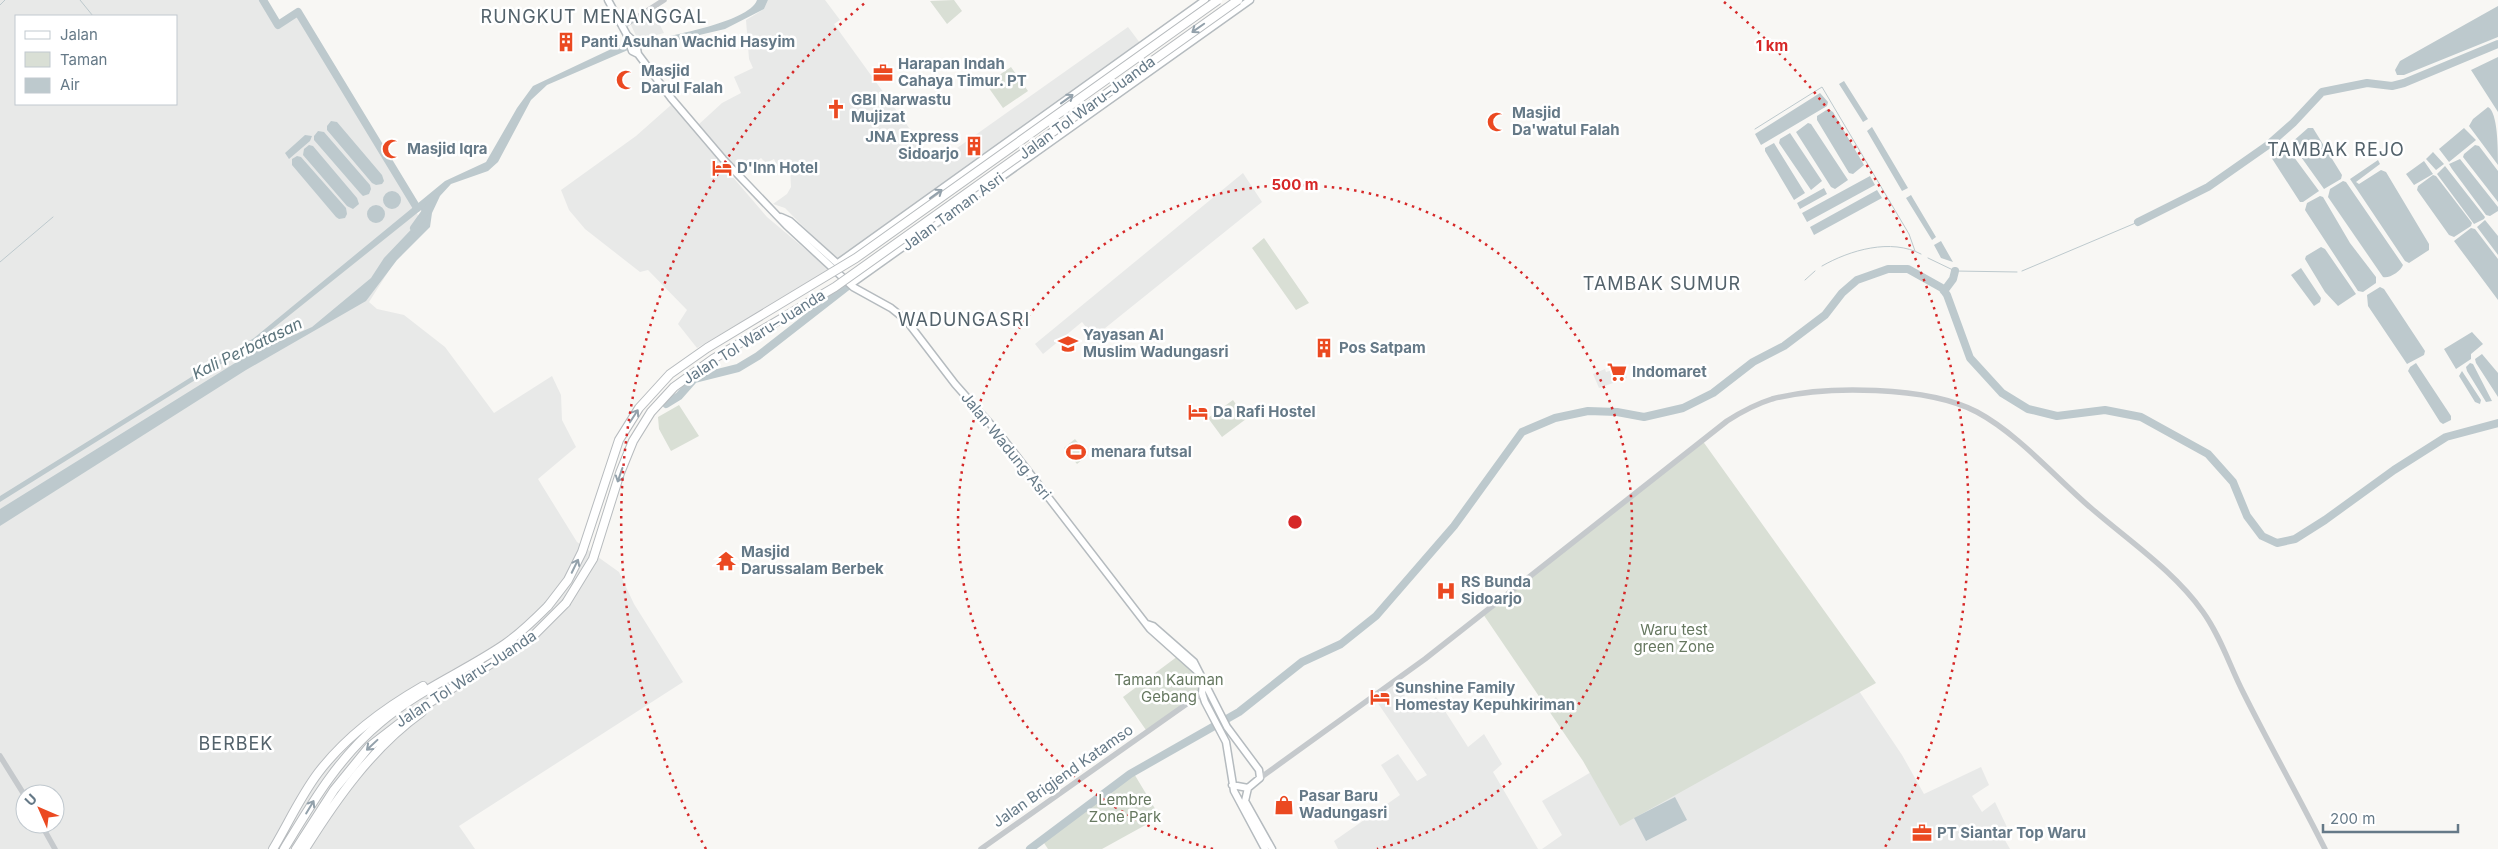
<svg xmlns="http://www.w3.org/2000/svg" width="2498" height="849" font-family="Inter,sans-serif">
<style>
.built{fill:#e8e9e8;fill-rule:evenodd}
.green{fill:#d9dfd5}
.water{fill:#bdc9cd}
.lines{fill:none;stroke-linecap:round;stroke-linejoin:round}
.stream{stroke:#bdc9cd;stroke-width:1}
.river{stroke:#bdc9cd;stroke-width:8}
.secondary-casing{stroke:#b5bbbf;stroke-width:9}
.motorway-casing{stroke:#b7bbbe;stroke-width:10}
.tertiary{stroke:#c5c9cc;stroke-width:5.5}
.secondary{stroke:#fff;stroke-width:6}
.motorway{stroke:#fff;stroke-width:8}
.motorway-bridge-casing{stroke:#b7bbbe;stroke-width:10;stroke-linecap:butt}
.motorway-bridge{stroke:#fff;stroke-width:8}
.oneway{stroke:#93a1ab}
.ring{fill:none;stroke:#d62828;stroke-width:2.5;stroke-dasharray:2.5 5}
.labels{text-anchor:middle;stroke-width:5;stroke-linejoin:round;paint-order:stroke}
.poi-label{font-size:15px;font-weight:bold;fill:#657987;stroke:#fff;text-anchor:start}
.street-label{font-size:15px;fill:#657987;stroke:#fff}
.park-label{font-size:15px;fill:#667860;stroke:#fff}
.water-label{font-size:16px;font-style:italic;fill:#5c747c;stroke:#fff}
.quarter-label{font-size:18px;letter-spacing:1px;fill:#53626b;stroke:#fff}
.centre{fill:#d62828;stroke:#fff;stroke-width:2.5}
.ring-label{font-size:15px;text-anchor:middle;font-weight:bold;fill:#d62828;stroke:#fff;stroke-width:5;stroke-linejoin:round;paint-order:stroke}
</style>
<rect width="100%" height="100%" fill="#f8f7f4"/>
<path class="built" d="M 0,0 L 261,0 L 277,28 L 297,14 L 421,220 L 369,302 L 377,309 L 404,315 L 445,347 L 494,413 L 552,376 L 561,395 L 562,420 L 576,447 L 538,479 L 577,542 L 619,572 L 634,604 L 683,682 L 459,826 L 475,849 L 0,849 ZM 16,16 L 176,16 L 176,104 L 16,104 ZM 25,794 L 55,794 L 55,824 L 25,824 Z
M 768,0 L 825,0 L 840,20 L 834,24 L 933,161 L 948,150 L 950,153 L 1128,27 L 1140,43 L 1004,140 L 840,264 L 785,208 L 773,204 L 787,194 L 791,187 L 790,166 L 779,170 L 774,159 L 766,163 L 761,158 L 741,173 L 698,125 L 722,103 L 741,93 L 734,77 L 753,68 L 749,59 L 746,20 L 764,9 Z
M 653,11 L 664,33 L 638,40 L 630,23 Z
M 671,105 L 767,217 L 830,270 L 697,348 L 678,324 L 687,310 L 648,270 L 640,272 L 585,229 L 569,210 L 561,190 L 636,136 Z
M 1243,173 L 1262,202 L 1094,337 L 1082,322 L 1043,354 L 1035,344 Z
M 1622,367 L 1627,378 L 1599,388 L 1593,374 L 1605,369 L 1606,372 Z
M 1396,683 L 1416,712 L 1436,697 L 1468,747 L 1484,734 L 1502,764 L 1493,772 L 1538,849 L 1338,849 L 1334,841 L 1400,795 L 1381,765 L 1398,754 L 1417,781 L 1427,775 L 1375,699 Z
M 1857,688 L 1902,755 L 1924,794 L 1981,767 L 1989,785 L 1972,796 L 1982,812 L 1995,802 L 2007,827 L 2002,835 L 2010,849 L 1542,849 L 1562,835 L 1542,801 L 1598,768 Z"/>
<path class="green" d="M 954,0 L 962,11 L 947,24 L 930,1 Z
M 1011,67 L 1028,91 L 1003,108 L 986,84 Z
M 1264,238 L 1309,303 L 1296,310 L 1252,248 Z
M 1233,400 L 1246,419 L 1222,437 L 1208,418 Z
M 679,405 L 699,436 L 671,451 L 659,429 L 658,417 Z
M 1075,439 L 1088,455 L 1077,464 L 1064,448 Z
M 1702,440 L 1876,683 L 1620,826 L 1583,761 L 1483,614 Z
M 1178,656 C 1192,666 1201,674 1201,692 L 1146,730 L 1123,697 Z
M 1133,772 L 1160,817 L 1102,849 L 1048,849 L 1042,840 Z"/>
<path class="water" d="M 757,0 L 768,0 L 764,9 L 725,29 L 644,48 L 640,42 C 663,37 749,23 757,0 Z
M 2498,6 L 2498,37 L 2404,75 L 2397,75 L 2395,70 L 2400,61 Z
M 624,43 L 628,50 L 547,85 L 531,100 L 498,162 L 488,171 L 451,184 L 440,196 L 432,213 L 430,227 L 397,260 L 366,301 L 246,370 L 0,526 L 0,509 L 248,355 L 312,327 L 371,278 L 384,258 L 424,216 L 421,210 L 256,342 L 0,502 L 0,496 L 254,338 L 445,181 L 486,162 L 517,108 L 533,86 Z
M 2498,57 L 2498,112 L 2471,70 Z
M 1844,81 L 1868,119 L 1863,122 L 1839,84 Z
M 1820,93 L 1828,102 L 1827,106 L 1761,145 L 1755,134 Z
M 2488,107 C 2498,112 2498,150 2498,165 L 2469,126 L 2473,119 Z
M 1828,109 L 1833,112 L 1864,165 L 1853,174 L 1849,173 L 1817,120 L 1817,116 Z
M 331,121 L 337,122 L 382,175 L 384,181 L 382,184 L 376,185 L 372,183 L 327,130 L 327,126 Z
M 1808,123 L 1811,124 L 1848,180 L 1835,189 L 1831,187 L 1796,132 Z
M 1872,127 L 1908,188 L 1902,191 L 1867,131 Z
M 2308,128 L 2313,128 L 2342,175 L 2341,179 L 2324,189 L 2291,143 Z
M 2464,128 L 2476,140 L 2449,162 L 2439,149 Z
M 318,131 L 324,132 L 370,185 L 371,189 L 369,194 L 363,196 L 360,193 L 314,140 L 314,136 Z
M 1790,133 L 1822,181 L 1811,190 L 1779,143 L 1780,139 Z
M 305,135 L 312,136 L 310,141 L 289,159 L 285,153 Z
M 1774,143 L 1805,193 L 1794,200 L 1765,151 L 1765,148 Z
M 309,145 L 313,146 L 357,198 L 359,204 L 353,209 L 347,206 L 303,155 L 304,149 Z
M 2285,145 L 2319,191 L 2303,202 L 2300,202 L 2271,157 Z
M 2475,145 L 2479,146 L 2498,171 L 2498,202 L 2463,157 L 2464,154 Z
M 2433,152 L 2444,164 L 2436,170 L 2426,159 Z
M 297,156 L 301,157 L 346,208 L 347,214 L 345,218 L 339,219 L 336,217 L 292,165 L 292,159 Z
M 2460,159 L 2498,207 L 2498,211 L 2490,216 L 2486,215 L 2452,169 L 2449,164 Z
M 2378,160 L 2380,164 L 2356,182 L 2359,184 L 2381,170 L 2386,172 L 2429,244 L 2429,250 L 2409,263 L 2405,261 L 2350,179 Z
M 2424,161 L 2433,174 L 2414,185 L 2406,174 Z
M 2445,166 L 2485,217 L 2484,219 L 2474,224 L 2437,174 Z
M 2433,175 L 2436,176 L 2472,223 L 2471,226 L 2454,237 L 2449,235 L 2417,190 L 2418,186 Z
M 1870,176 L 1875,185 L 1807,222 L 1802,213 Z
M 2343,181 L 2346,182 L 2403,265 C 2401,271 2389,279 2383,277 L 2328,197 L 2330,189 Z
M 1824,188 L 1827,194 L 1800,209 L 1797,203 Z
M 1877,190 L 1882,198 L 1814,235 L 1810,227 Z
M383 200a9 9 0 1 1 18 0a9 9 0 1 1-18 0Z
M 1911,195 L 1936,237 L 1932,240 L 1906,198 Z
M 2320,196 L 2323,197 L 2350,243 L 2376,277 L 2376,283 L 2363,292 L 2358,291 L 2305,210 L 2307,203 Z
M367 214a9 9 0 1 1 18 0a9 9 0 1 1-18 0Z
M 2485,220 L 2498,236 L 2498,255 L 2477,227 Z
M 2471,228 L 2475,229 L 2498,259 L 2498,300 L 2454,241 Z
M 1941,241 L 1953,262 L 1941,258 L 1934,245 Z
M 2321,247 L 2325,249 L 2356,294 L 2338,306 L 2325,292 L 2305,259 L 2306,256 Z
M 2301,268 L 2321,298 L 2320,302 L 2314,306 L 2291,275 Z
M 2380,287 L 2384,289 L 2425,351 L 2424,355 L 2407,364 L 2368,306 L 2367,295 Z
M 2472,332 L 2483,344 L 2471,354 L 2471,359 L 2456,369 L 2444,349 Z
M 2482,354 L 2498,373 L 2498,397 L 2476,363 L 2475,359 Z
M 2416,363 L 2451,416 L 2451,420 L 2443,424 L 2440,422 L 2408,371 L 2410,367 Z
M 2470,363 L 2473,364 L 2492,401 L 2486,402 L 2467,371 L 2466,367 Z
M 2462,371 L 2481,400 L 2480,404 L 2475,402 L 2459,376 Z
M 1675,797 L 1687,820 L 1646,841 L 1634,818 Z"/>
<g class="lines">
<path class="stream" d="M 80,0 L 93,16
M 0,5 L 5,0
M 1755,129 L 1822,87 L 1909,234 L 1915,251
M 1928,258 L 1955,271 L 2017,272
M 0,262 L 53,217
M 1822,266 C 1850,250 1891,238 1921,254
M 2022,271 L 2138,222
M 1805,280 L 1815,271"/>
<path class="river" d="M 263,0 L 278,25 L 298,12 L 417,208
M 2138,222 L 2208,187 L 2268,145 L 2293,123 L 2322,92 L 2367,83 L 2392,86 L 2404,83 L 2498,44
M 414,228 L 429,207
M 1944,291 L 1953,279 L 1955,271
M 666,404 L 679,396 L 694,379 L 738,368 L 758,356 L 849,285
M 1030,849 L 1130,774 L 1239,712 L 1302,662 L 1341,644 L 1376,616 L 1454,526 L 1522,432 L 1555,418 L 1588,411 L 1617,412 L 1644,417 L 1683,408 L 1713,393 L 1753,362 L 1784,346 L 1825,315 L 1842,293 L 1857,280 L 1888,269 L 1908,269 L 1942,288 L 1947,295 L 1970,358 L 2002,393 L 2028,409 L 2057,416 L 2105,410 L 2141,417 L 2208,454 L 2233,482 L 2247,516 L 2262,536 L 2277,543 L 2295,539 L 2325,520 L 2394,470 L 2446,437 L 2498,423"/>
<defs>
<path id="secondary" d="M 608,0 L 627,35 L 636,43 L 638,54
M 627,35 L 632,51 L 638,54 L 671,98 L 723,159 L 786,225 L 853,287 L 891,308 L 906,320 L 955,384 L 1001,436 L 1150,629 L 1197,671
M 781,217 L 790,221 L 839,265
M 838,263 L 1205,0
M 851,284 L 1250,0
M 1147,624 L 1153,626 L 1194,662 L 1227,727 L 1259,770 L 1260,778 L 1248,788 L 1245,801 L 1272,849
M 1203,682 L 1202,693 L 1205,702 L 1226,742 L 1234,791 L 1265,849
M 1232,785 L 1248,788"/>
<path id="motorway" d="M 273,849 C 288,824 300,797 318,773 C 346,736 383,709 423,686
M 284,849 C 312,803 338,758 380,723 C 418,690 464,672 505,644 C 521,633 534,620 548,606
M 296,849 L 334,790 L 369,747 L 413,713 L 530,639 L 566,603
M 305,849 C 337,798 372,748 422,712"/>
</defs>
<use href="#secondary" class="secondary-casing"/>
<use href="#motorway" class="motorway-casing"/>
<path class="tertiary" d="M 622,27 L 664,0
M 0,756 L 25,796
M 1260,778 L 1425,659 L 1727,421 C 1741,412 1756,404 1772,399 C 1825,385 1928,386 1977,412 C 2018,434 2055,477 2091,508 C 2129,541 2174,571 2203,612 C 2221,637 2230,667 2244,694 C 2270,746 2299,797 2325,849
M 41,824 L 55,849
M 981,849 L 1205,691"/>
<use href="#secondary" class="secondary"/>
<use href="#motorway" class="motorway"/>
<defs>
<path id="motorway-bridge" d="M 566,603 L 593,559 L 620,473 L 633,441 L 651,412 L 674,387 L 713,359 L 835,287 L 1238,0
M 548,606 L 568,580 L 582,552 L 619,440 L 639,408 L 670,374 L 707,348 L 856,258 L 1218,0"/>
</defs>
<use href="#motorway-bridge" class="motorway-bridge-casing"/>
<use href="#motorway-bridge" class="motorway-bridge"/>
</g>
<defs><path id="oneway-shaft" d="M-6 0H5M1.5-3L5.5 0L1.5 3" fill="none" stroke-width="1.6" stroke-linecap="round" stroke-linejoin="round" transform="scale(1.25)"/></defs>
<g class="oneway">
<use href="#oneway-shaft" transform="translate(1198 28) rotate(145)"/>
<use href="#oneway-shaft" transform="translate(1067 99) rotate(-36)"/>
<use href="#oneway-shaft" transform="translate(936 194) rotate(-36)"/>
<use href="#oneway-shaft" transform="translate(634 416) rotate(-57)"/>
<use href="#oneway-shaft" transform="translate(620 475) rotate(109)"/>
<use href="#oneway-shaft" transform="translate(575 566) rotate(-64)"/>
<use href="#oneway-shaft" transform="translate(372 745) rotate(137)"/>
<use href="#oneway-shaft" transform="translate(310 807) rotate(-59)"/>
</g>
<g class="ring">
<path d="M1213 849A337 337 0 1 1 1377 849"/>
<path d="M706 849A674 674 0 0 1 866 2M1724 2A674 674 0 0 1 1884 849"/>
</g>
<defs>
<symbol id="building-bare" viewBox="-9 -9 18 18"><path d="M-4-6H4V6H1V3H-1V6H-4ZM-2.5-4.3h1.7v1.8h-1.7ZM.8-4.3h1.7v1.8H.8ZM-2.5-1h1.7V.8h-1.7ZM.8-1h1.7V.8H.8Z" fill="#eb4921" stroke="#fff" stroke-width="2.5" paint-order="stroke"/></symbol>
<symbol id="office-bare" viewBox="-9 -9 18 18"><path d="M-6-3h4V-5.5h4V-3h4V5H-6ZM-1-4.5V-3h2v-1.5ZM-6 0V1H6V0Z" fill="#eb4921" stroke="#fff" stroke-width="2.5" paint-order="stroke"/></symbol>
<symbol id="mosque-bare" viewBox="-9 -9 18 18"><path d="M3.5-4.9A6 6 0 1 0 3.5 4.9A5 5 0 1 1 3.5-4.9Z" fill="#eb4921" stroke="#fff" stroke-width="2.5" paint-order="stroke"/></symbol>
<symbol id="church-bare" viewBox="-9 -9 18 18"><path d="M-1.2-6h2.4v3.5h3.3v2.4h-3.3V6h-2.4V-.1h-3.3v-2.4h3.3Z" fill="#eb4921" stroke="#fff" stroke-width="2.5" paint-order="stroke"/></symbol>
<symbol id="hotel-bare" viewBox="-9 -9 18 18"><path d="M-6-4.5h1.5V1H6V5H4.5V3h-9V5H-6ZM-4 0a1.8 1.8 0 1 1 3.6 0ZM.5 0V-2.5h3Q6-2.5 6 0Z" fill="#eb4921" stroke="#fff" stroke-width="2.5" paint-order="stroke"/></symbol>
<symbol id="school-bare" viewBox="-9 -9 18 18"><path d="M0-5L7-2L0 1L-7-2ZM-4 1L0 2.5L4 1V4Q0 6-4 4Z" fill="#eb4921" stroke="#fff" stroke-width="2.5" paint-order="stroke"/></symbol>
<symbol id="supermarket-bare" viewBox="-9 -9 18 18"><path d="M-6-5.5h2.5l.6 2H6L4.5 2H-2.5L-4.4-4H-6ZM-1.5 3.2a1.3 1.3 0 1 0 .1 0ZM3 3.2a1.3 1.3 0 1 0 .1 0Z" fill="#eb4921" stroke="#fff" stroke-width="2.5" paint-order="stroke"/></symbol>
<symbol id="stadium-bare" viewBox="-9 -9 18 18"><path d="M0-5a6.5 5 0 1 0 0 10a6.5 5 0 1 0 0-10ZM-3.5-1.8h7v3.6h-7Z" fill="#eb4921" stroke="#fff" stroke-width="2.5" paint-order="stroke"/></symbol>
<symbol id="temple-bare" viewBox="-9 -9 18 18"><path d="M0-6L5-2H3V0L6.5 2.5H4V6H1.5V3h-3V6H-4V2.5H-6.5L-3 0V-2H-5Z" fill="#eb4921" stroke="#fff" stroke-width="2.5" paint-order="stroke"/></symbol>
<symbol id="hospital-bare" viewBox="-9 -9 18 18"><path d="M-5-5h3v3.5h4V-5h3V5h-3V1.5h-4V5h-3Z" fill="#eb4921" stroke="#fff" stroke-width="2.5" paint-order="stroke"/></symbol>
<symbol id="shop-bare" viewBox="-9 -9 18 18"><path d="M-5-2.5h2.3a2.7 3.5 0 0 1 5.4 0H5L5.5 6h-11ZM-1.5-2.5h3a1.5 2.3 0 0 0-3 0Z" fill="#eb4921" stroke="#fff" stroke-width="2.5" paint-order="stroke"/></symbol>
</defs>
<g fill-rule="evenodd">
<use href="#building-bare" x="552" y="28" width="28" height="28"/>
<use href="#office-bare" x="869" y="59" width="28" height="28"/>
<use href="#mosque-bare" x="612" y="66" width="28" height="28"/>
<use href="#church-bare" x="822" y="95" width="28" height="28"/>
<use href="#mosque-bare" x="1483" y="108" width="28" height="28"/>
<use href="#building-bare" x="960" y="132" width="28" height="28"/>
<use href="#mosque-bare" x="378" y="135" width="28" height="28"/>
<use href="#hotel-bare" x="708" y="154" width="28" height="28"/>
<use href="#school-bare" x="1054" y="330" width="28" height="28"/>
<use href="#building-bare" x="1310" y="334" width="28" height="28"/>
<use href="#supermarket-bare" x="1603" y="358" width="28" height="28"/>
<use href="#hotel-bare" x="1184" y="398" width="28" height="28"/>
<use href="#stadium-bare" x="1062" y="438" width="28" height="28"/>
<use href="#temple-bare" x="712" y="547" width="28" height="28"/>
<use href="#hospital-bare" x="1432" y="577" width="28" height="28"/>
<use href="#hotel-bare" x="1366" y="683" width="28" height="28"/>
<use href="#shop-bare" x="1270" y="791" width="28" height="28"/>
<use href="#office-bare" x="1908" y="819" width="28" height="28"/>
</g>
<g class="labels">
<g class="poi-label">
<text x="581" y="47">Panti Asuhan Wachid Hasyim</text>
<text x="898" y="69">Harapan Indah<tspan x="898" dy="17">Cahaya Timur. PT</tspan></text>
<text x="641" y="76">Masjid<tspan x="641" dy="17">Darul Falah</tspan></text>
<text x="851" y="105">GBI Narwastu<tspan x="851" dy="17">Mujizat</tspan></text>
<text x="1512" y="118">Masjid<tspan x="1512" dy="17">Da'watul Falah</tspan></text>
<text x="959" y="142" text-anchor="end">JNA Express<tspan x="959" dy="17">Sidoarjo</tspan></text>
<text x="407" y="154">Masjid Iqra</text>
<text x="737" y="173">D'Inn Hotel</text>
<text x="1083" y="340">Yayasan Al<tspan x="1083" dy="17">Muslim Wadungasri</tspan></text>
<text x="1339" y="353">Pos Satpam</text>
<text x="1632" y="377">Indomaret</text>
<text x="1213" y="417">Da Rafi Hostel</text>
<text x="1091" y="457">menara futsal</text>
<text x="741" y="557">Masjid<tspan x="741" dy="17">Darussalam Berbek</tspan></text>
<text x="1461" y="587">RS Bunda<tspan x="1461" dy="17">Sidoarjo</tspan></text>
<text x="1395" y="693">Sunshine Family<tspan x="1395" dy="17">Homestay Kepuhkiriman</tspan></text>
<text x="1299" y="801">Pasar Baru<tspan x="1299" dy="17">Wadungasri</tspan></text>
<text x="1937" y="838">PT Siantar Top Waru</text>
</g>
<g class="street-label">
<text transform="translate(1087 108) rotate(-36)" y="5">Jalan Tol Waru–Juanda</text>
<text transform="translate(953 212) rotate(-36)" y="5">Jalan Taman Asri</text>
<text transform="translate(754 337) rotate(-32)" y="5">Jalan Tol Waru–Juanda</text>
<text transform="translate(1006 446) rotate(51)" y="5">Jalan Wadung Asri</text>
<text transform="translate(466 679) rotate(-33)" y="5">Jalan Tol Waru–Juanda</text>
<text transform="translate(1063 776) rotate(-35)" y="5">Jalan Brigjend Katamso</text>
</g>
<g class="park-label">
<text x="1674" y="635">Waru test<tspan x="1674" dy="17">green Zone</tspan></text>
<text x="1169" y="685">Taman Kauman<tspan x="1169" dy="17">Gebang</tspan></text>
<text x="1125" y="805">Lembre<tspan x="1125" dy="17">Zone Park</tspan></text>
</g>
<g class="water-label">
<text transform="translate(247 348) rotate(-26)" y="6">Kali Perbatasan</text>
</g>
<g class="quarter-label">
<text x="594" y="23">RUNGKUT MENANGGAL</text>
<text x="2336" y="156">TAMBAK REJO</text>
<text x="1662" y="290">TAMBAK SUMUR</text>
<text x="964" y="326">WADUNGASRI</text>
<text x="236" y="750">BERBEK</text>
</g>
</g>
<circle cx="1295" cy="522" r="8" class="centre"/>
<g class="ring-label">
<text x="1772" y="51">1 km</text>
<text x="1295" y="190">500 m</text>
</g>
<rect x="15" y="15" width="162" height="90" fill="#ffffff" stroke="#c1c9cf"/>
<rect x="25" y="31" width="25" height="8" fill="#ffffff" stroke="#c1c9cf"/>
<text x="60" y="40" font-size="15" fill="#657987">Jalan</text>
<rect x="25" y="52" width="25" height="15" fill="#d9dfd5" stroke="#c1c9cf"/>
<text x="60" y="65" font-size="15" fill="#657987">Taman</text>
<rect x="25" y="78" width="25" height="15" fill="#bdc9cd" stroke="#c1c9cf"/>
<text x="60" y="90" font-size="15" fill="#657987">Air</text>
<g transform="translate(40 809) rotate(315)"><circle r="24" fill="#ffffff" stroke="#c1c9cf"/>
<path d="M0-4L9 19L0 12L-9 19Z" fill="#eb4921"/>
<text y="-8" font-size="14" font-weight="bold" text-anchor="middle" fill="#657987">U</text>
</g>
<path d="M2323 824v8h135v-8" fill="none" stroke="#657987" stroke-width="2.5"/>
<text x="2330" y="824" font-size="15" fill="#657987" stroke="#ffffff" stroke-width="4" paint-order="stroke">200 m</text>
</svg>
